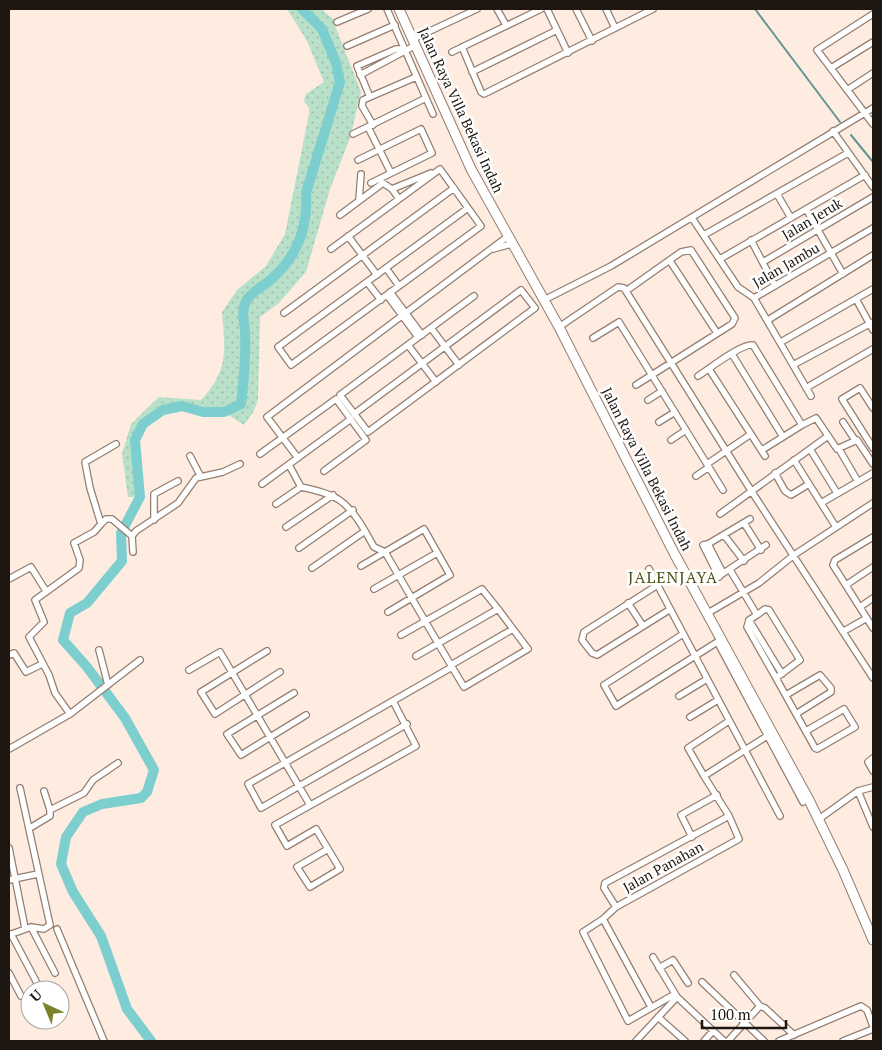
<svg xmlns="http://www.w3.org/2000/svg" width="882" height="1050" font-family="'PT Serif',serif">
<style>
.grass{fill:url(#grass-dots)}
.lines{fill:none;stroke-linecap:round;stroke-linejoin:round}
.stream{stroke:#609796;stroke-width:2}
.river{stroke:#7dcecf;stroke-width:10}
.minor-casing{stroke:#937e71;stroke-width:8}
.secondary-casing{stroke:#937e71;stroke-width:11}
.minor{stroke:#fff;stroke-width:5.5}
.secondary{stroke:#fff;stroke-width:9}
.labels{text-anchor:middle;stroke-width:5;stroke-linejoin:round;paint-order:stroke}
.street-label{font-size:14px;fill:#1d1611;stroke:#fff}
.quarter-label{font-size:16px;letter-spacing:1px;fill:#4d5115;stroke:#fff}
</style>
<defs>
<pattern id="grass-dots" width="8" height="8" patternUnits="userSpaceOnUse" patternTransform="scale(1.25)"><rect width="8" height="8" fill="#b9e0c9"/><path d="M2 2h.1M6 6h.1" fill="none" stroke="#9fbfac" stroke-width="1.8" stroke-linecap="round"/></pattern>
</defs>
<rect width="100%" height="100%" fill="#ffece1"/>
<path class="grass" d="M 287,9 L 321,9 L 332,18 L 361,92 L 350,138 L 330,189 L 306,272 L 279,303 L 260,317 L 258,399 L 254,411 L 244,425 L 224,412 L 203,412 L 182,406 L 163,410 L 143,424 L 135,440 L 140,497 L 128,497 L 122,454 L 131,424 L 159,397 L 201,400 C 229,370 225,351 222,312 L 237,290 L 266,266 L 285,234 L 309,114 L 309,108 L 304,101 L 306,94 L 324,82 L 307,41 Z"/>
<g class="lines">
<path class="stream" d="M 755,9 L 840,122
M 851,135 L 873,162"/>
<path class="river" d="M 151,1041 L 127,1009 L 101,936 L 73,892 L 61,864 L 66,837 L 83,812 L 102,804 L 141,798 L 147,792 L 154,770 L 125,718 L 87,667 L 63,640 L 70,613 L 87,603 L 122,561 L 121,533 L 140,497 L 135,440 L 143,424 L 163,410 L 182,406 L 203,412 L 224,412 L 241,404 C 244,380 246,355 245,331 C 244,320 241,312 246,301 C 250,293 263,286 269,281 C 297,258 308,228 306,193 L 340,82 L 336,63 L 322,29 L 302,9"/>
<defs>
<path id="minor" d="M 387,9 L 433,114
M 497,9 L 506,25
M 547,9 L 568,53
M 576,9 L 592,41
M 606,9 L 615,28
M 873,14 L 817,50 L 873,124
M 337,22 L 368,9
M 413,39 L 477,9
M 347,46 L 395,25
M 462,47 L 481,92 L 484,94 L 653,9
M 452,52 L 541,9
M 831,68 L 873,42
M 472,72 L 557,30
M 360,75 L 416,45
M 847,90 L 873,73
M 370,97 L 357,66 L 396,49 L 405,49
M 373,125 L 362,106 L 363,100 L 416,77
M 368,127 L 391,173
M 833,131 L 873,187
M 353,134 L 426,98
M 358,160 L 421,129 L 432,153 L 371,183
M 392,189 L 431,173
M 777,194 L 791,218
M 359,200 L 361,174
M 806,209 L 843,274
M 340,215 L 383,183 L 392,189 L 399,199
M 692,218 L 738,287 L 754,298 L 811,396
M 704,235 L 848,153
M 348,236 L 377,275
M 751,240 L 775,286
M 331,249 L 440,169 L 481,226 L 291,365 L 278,347 L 468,208
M 493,249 L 511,244
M 720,259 L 865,175
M 670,261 L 717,333
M 763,262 L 873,197
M 386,268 L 399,286
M 367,282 L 381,300
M 626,291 L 681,252 L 691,250 L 735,318 L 732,324 L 636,385
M 390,292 L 422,335
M 387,295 L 418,337
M 754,298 L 873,228
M 856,299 L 873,330
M 544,300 L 611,266 L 873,108
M 284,313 L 454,188
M 768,320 L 873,255
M 559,327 L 618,287 L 624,288 L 752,492 L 873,678
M 431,328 L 459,365
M 593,338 L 619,322 L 723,490
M 781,342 L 873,289
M 408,345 L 436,382
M 732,354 L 783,437
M 793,365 L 873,322
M 709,369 L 765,456
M 698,376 C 709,369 742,343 753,345 L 802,425 L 762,450
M 806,388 L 873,349
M 648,400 L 662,391
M 873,408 L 860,388 L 842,399 L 873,448
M 354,414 L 521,290 L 535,308 L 368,432 L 340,395 L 474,296
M 659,422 L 675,412
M 843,422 L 855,440
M 802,425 L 816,418 L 837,449 L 857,440 L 873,464
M 671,440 L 686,430
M 810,449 L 837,493
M 839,449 L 857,480
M 260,454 L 336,399 L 366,440 L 324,471
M 190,456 L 200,475
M 298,458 L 267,417 L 507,237
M 794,460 L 836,527
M 707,464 L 751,434
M 289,465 L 301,487 C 336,494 347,500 365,531 L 312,568
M 775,473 L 785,491 L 791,495 L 809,484
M 696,476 L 709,467
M 262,484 L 351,419
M 821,503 L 873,473
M 276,504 L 301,487
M 720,514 L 828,436
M 154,520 L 154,494 L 178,481
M 744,523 L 761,550
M 101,524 L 106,519 L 112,519 L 132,536
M 286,527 L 333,495
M 365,531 L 374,547 L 385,552 C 411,597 437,642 464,687 L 528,649 L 498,609 L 416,656
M 724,535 L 744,561
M 873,537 L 835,560 L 833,565 L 873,628
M 708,544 L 723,573
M 299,548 L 353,510
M 133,552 L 132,536 L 136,531 L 178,503 L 196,478 L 223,472 L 240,464
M 361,566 L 424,529 L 450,575 L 388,612
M 649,569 L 780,816
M 730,570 L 757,615 L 765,609 L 769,610 L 800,660 L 776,678 L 747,627 L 749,620 L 757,615
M 719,577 L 703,545 L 708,544 L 750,519
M 9,579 L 31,567 L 46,591
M 713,580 L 766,545
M 846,585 L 873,567
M 656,586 L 584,632 L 582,640 L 592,653 L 597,655 L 669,610
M 374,589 L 437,553
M 628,603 L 643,626
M 860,607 L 873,598
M 708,613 L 759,583 L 794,555 L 873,503
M 749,620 L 782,674
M 844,631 L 867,618
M 683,634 L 604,685 L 616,706 L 722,639
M 401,635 L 482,589 L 498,609
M 719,645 L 803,802
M 99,650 L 108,685
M 267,651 L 201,692 L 215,714 L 280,672
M 9,655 L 14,653 L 26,672 L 42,664
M 451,665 L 513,629
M 189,670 L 220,652 L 310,805
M 776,678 L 815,748 L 817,749 L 855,727 L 844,709 L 806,731
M 294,693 L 227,734 L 241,755 L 306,715
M 786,695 L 820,675 L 831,688 L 831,692 L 796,714
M 679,696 L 707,679
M 70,714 L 55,693 L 49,675 L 29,637 L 44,622 L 35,600 L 79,568 L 80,560 L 74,543 L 94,532 L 101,524 L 90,488 L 85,462 L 116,444
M 690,717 L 718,700
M 407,724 L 261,808 L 248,784 L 452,667
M 9,749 L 70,714 L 140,660
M 873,758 L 868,762 L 873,771
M 704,776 L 688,748 L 729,721
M 858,791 L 873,827
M 50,810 L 84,793 L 93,780 L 118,763
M 819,819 L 858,791 L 873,787
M 30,828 L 50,816 L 50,810 L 44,791
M 692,837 L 681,815 L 717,795
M 9,848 L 25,928
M 328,849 L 297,867 L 310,887 L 340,869 L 316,829 L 287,846 L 275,825 L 416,746 L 393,701
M 9,880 L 38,874
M 616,907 L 604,888 L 605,883 L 729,816
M 603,919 L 651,1007
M 31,927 L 55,973
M 57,929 L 104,1041
M 11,934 L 38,985
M 9,935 L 31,927 L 44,929 L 50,925 L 20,788
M 653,957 L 677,997 L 724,1041
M 659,968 L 673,960 L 688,983
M 9,973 L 21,996
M 734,975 L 760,1006
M 702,982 L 764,1041
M 675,994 L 628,1021 L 583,932 L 603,919 L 616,907 L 739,839 L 729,816 L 704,776 L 772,733
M 658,1017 L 685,1041
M 636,1041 L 677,997
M 704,1041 L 713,1031
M 728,1041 L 760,1006 L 765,1008 L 794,1035
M 779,1041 L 861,1006 L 867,1010 L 873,1026
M 843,1041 L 873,1029"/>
<path id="secondary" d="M 399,9 L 471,169 L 559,327 L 674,553 L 809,800 L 843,870 L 873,940"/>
</defs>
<use href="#minor" class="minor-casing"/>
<use href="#secondary" class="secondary-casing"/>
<use href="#minor" class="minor"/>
<use href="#secondary" class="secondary"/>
</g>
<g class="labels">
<g class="street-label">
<text transform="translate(461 110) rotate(65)" y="5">Jalan Raya Villa Bekasi Indah</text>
<text transform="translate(812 219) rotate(-31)" y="5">Jalan Jeruk</text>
<text transform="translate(786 265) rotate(-30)" y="5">Jalan Jambu</text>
<text transform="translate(647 469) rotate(63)" y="5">Jalan Raya Villa Bekasi Indah</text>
<text transform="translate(663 867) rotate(-29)" y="5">Jalan Panahan</text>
</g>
<g class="quarter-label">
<text x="673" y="583">JALENJAYA</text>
</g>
</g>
<rect width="882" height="1050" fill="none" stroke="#1d1611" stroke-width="20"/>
<g transform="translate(45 1005) rotate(316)"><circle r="24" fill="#ffffff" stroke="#a5a2a0"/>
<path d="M0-4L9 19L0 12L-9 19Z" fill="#7c822c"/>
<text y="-8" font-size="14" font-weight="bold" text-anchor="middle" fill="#1d1611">U</text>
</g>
<path d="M702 1020v8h84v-8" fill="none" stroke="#1d1611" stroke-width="2.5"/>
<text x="710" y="1020" font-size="15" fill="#1d1611" stroke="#ffffff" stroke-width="4" paint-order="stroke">100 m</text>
</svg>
